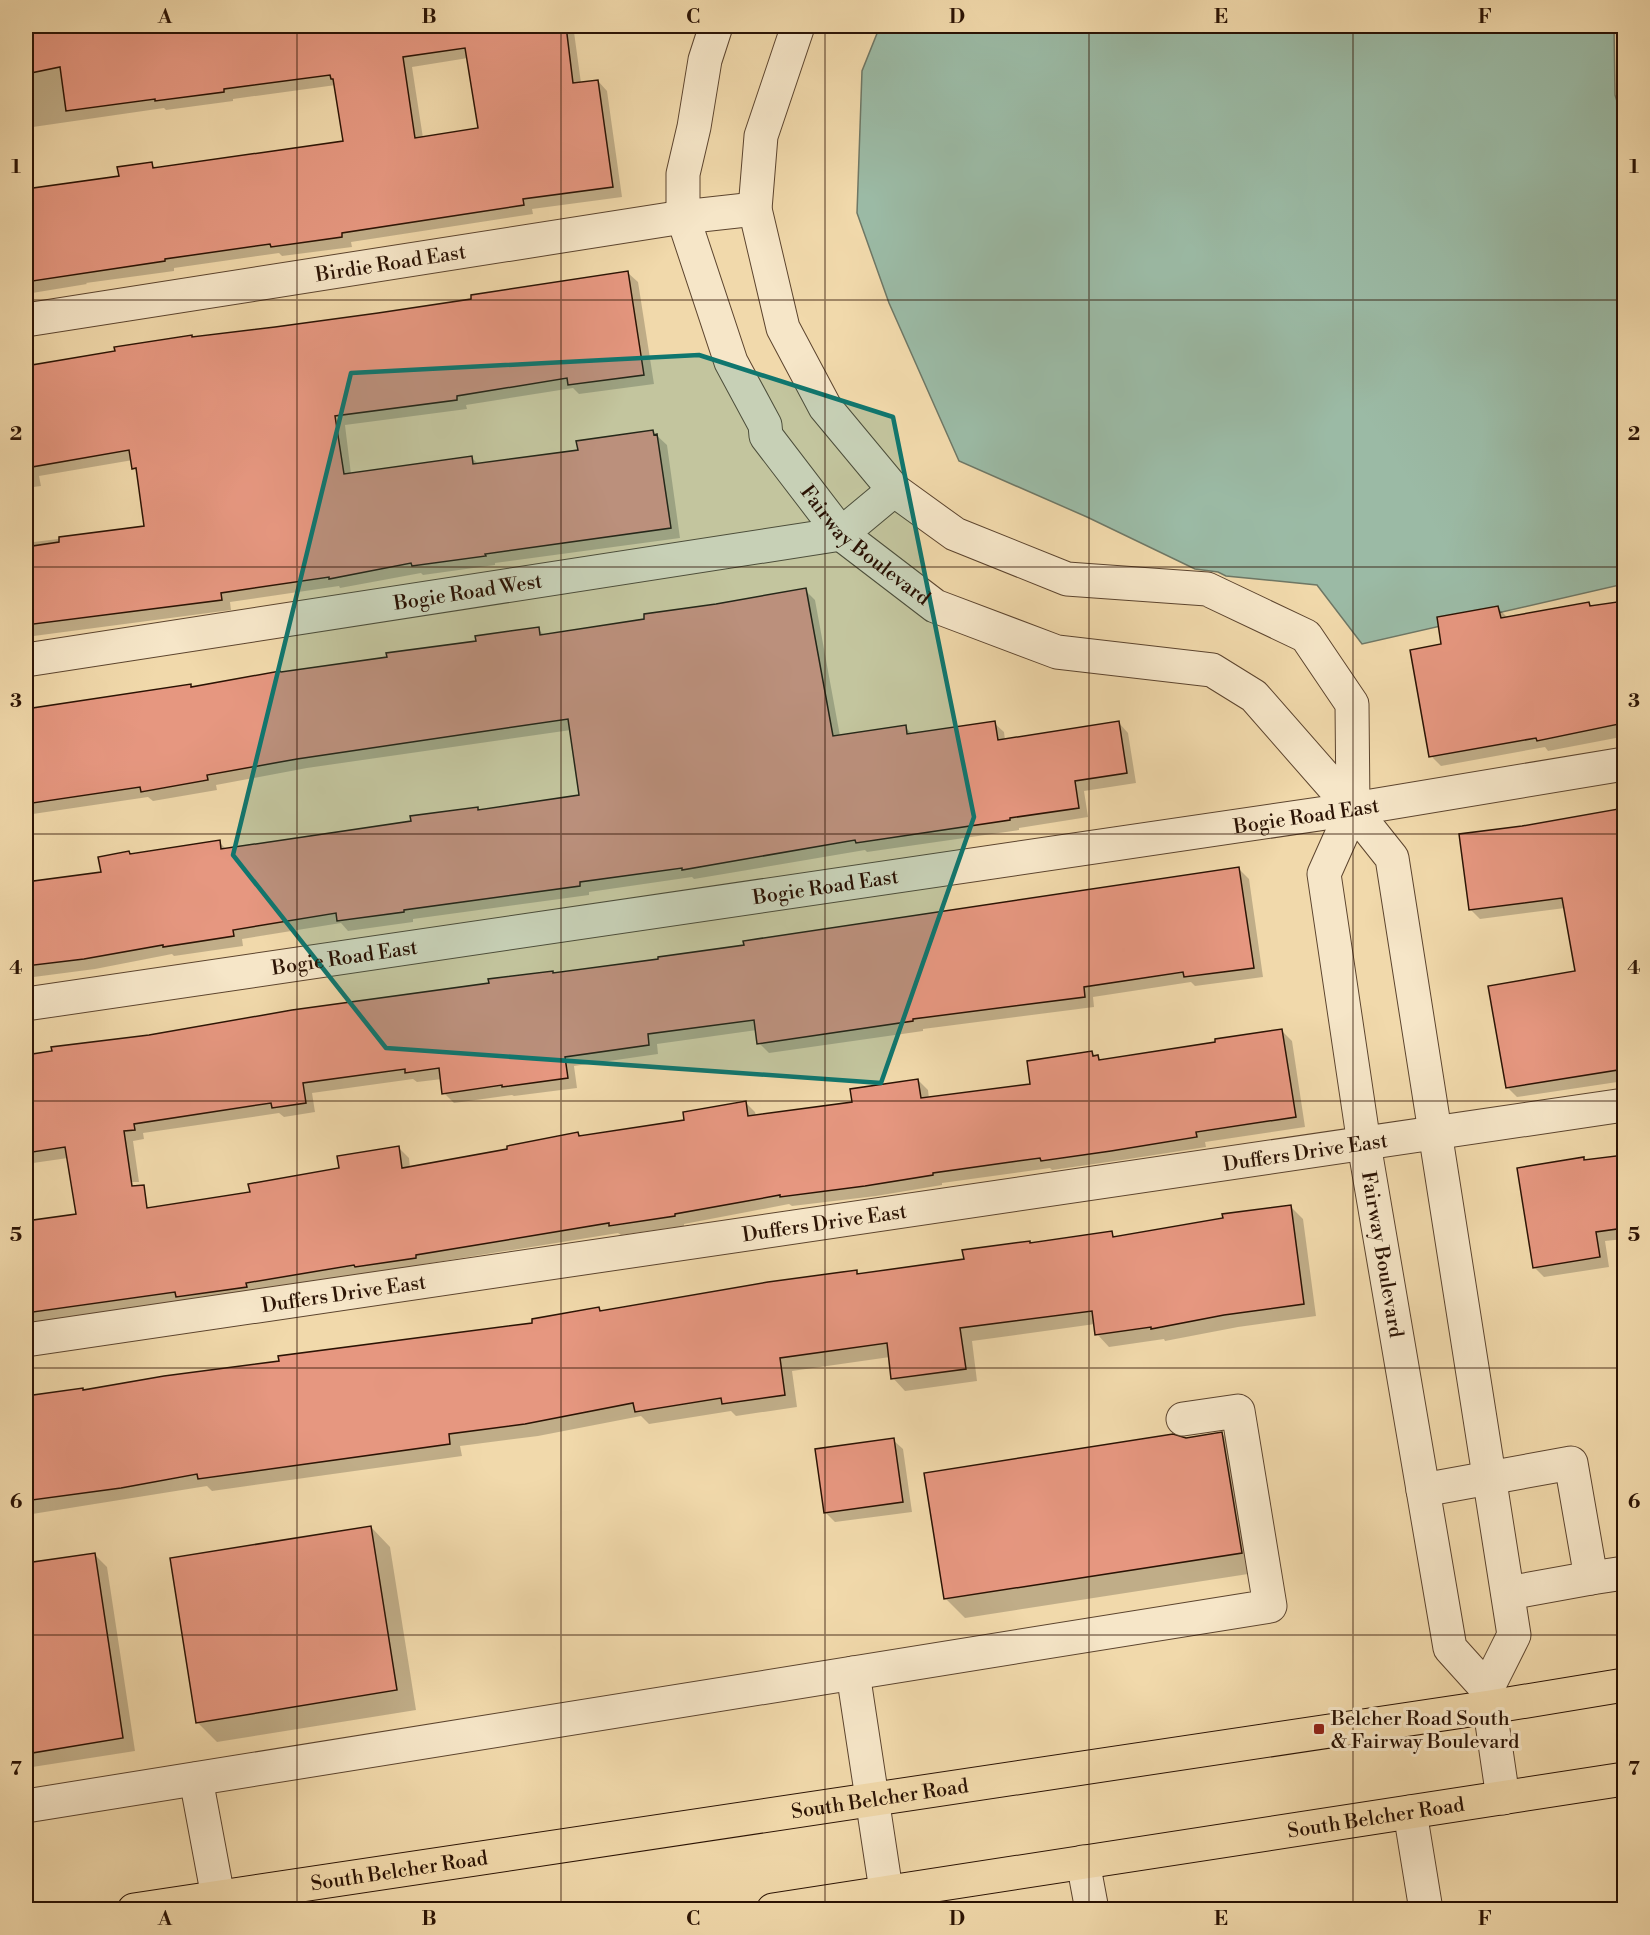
<svg xmlns="http://www.w3.org/2000/svg" width="1650" height="1935" font-family="'Libre Bodoni',serif">
<style>
.water{fill:#9bbaa5;stroke:#6e7765;stroke-width:1.5}
.shadow{fill:#0003;fill-rule:evenodd}
.building{fill:#e69780;stroke:#2b1304;stroke-width:1.5;fill-rule:evenodd}
.lines{fill:none;stroke-linecap:round;stroke-linejoin:round}
.minor-casing{stroke:#5c442e;stroke-width:35}
.major-casing{stroke:#2b1304;stroke-width:35}
.minor{stroke:#f6e6c8;stroke-width:33}
.major{stroke:#f1d9ab;stroke-width:33}
.marked{fill:#0f766e;fill-opacity:0.2;stroke:#0f766e;stroke-width:4.5;stroke-linejoin:round}
.grid{fill:none;stroke:#2b1304;stroke-width:1.5;stroke-opacity:0.55}
.poi-dot{fill:#8f2418;stroke:#f6e6c8;stroke-width:2}
.labels{text-anchor:middle;stroke-width:6;stroke-linejoin:round;paint-order:stroke}
.street-label{font-size:20px;fill:#2b1304;stroke:#f6e6c8}
.poi-label{font-size:20px;fill:#2b1304;stroke:#f6e6c8;text-anchor:start}
.neatline{fill:none;stroke:#2b1304;stroke-width:2}
.grid-label{font-size:20px;text-anchor:middle;font-weight:bold;fill:#2b1304}
</style>
<rect width="100%" height="100%" fill="#f1d9ab"/>
<filter id="stains"><feTurbulence type="fractalNoise" baseFrequency=".00333" numOctaves="4"/><feColorMatrix values="0 0 0 0 .2 0 0 0 0 .09 0 0 0 0 .02 0 0 0 .5 -.17"/></filter>
<radialGradient id="worn" r=".72"><stop offset=".6" stop-color="#630" stop-opacity="0"/><stop offset="1" stop-color="#630" stop-opacity=".3"/></radialGradient>
<path class="water" d="M 880,26 L 1614,26 L 1615,95 L 1624,122 L 1624,584 L 1362,644 L 1317,585 L 1226,576 L 1218,572 L 1195,569 L 1087,517 L 959,461 L 889,303 L 857,213 L 862,71 Z"/>
<path class="shadow" d="M 26,26 L 619,26 L 574,32 L 581,83 L 598,81 L 607,91 L 622,197 L 532,209 L 533,214 L 351,242 L 352,247 L 282,256 L 279,253 L 174,268 L 174,271 L 86,283 L 87,284 L 26,294 L 26,190 L 120,178 L 151,164 L 157,169 L 344,142 L 336,85 L 233,99 L 233,101 L 166,110 L 164,108 L 26,128 L 28,137 L 26,137 ZM 468,58 L 480,129 L 423,138 L 412,67 Z
M 628,273 L 638,282 L 654,384 L 579,394 L 573,388 L 466,405 L 467,409 L 345,425 L 351,474 L 471,457 L 479,465 L 579,451 L 653,432 L 667,445 L 680,538 L 495,563 L 495,565 L 423,575 L 421,573 L 340,588 L 339,586 L 230,602 L 231,610 L 26,637 L 26,543 L 145,528 L 138,472 L 134,468 L 133,460 L 39,476 L 41,486 L 26,488 L 26,371 L 193,339 L 473,300 Z
M 805,590 L 815,600 L 840,736 L 905,727 L 913,735 L 994,723 L 1004,732 L 1005,740 L 1119,723 L 1128,733 L 1136,783 L 1084,791 L 1088,817 L 1019,828 L 1019,830 L 867,852 L 865,850 L 694,879 L 692,877 L 589,892 L 589,895 L 413,919 L 413,922 L 348,931 L 341,923 L 242,939 L 243,946 L 174,956 L 172,954 L 95,969 L 26,978 L 26,884 L 102,873 L 131,855 L 219,842 L 227,850 L 413,822 L 477,809 L 479,811 L 581,797 L 571,730 L 307,768 L 216,785 L 217,790 L 153,801 L 148,797 L 26,815 L 26,710 L 190,685 L 193,688 L 388,659 L 478,642 L 538,629 L 545,636 L 646,620 Z
M 1624,602 L 1624,734 L 1621,735 L 1621,737 L 1548,751 L 1545,747 L 1441,766 L 1431,756 L 1443,645 L 1498,608 L 1508,618 L 1589,604 L 1593,607 Z
M 1624,809 L 1624,1081 L 1517,1097 L 1507,1087 L 1577,973 L 1565,908 L 1480,919 L 1470,909 L 1522,827 Z
M 1239,869 L 1249,879 L 1263,977 L 1195,986 L 1191,982 L 1093,997 L 1094,1007 L 923,1029 L 923,1031 L 769,1053 L 759,1043 L 757,1030 L 657,1044 L 658,1054 L 574,1066 L 577,1088 L 514,1096 L 512,1095 L 454,1103 L 444,1093 L 442,1079 L 417,1082 L 413,1079 L 312,1093 L 315,1112 L 284,1117 L 279,1113 L 143,1133 L 144,1139 L 133,1141 L 139,1182 L 81,1182 L 68,1158 L 26,1164 L 26,1057 L 490,984 L 553,972 L 555,975 L 660,960 Z
M 1282,1031 L 1292,1041 L 1305,1127 L 1205,1142 L 1206,1147 L 1122,1160 L 1052,1170 L 1050,1168 L 942,1183 L 942,1185 L 876,1196 L 792,1206 L 789,1204 L 684,1224 L 684,1226 L 621,1235 L 618,1233 L 425,1264 L 425,1267 L 26,1324 L 26,1223 L 146,1206 L 149,1209 L 251,1194 L 341,1170 L 399,1148 L 409,1158 L 410,1168 L 509,1150 L 578,1134 L 581,1137 L 686,1121 L 745,1102 L 755,1112 L 756,1116 L 854,1104 L 918,1080 L 928,1090 L 929,1099 L 1032,1085 L 1092,1053 L 1102,1061 L 1217,1043 Z
M 1624,1156 L 1624,1239 L 1605,1241 L 1609,1267 L 1544,1277 L 1534,1267 L 1583,1159 L 1585,1161 Z
M 1290,1206 L 1303,1219 L 1316,1316 L 1238,1327 L 1165,1341 L 1164,1339 L 1109,1347 L 1097,1334 L 1095,1324 L 972,1341 L 977,1381 L 905,1391 L 893,1378 L 890,1357 L 792,1371 L 797,1407 L 736,1416 L 731,1411 L 649,1424 L 641,1416 L 538,1436 L 460,1446 L 462,1456 L 212,1491 L 207,1486 L 26,1515 L 26,1398 L 82,1389 L 84,1391 L 534,1324 L 599,1309 L 602,1312 L 856,1272 L 859,1275 L 965,1261 L 1030,1242 L 1032,1245 L 1111,1233 L 1116,1238 Z
M 1222,1434 L 1242,1454 L 1261,1572 L 965,1618 L 946,1599 L 1186,1439 Z
M 1624,1436 L 1624,1466 L 1620,1437 Z
M 893,1440 L 903,1449 L 912,1512 L 835,1522 L 825,1512 Z
M 26,1527 L 31,1564 L 94,1554 L 107,1567 L 135,1751 L 26,1768 Z
M 371,1527 L 390,1547 L 416,1710 L 217,1742 L 197,1722 Z"/>
<path class="building" d="M 26,26 L 566,26 L 573,83 L 598,80 L 613,187 L 523,199 L 524,205 L 342,233 L 342,237 L 271,247 L 270,244 L 165,259 L 165,261 L 26,282 L 26,189 L 119,176 L 117,167 L 152,162 L 153,168 L 343,141 L 333,79 L 331,79 L 330,75 L 224,89 L 224,92 L 155,101 L 155,99 L 66,111 L 60,67 L 26,74 ZM 465,48 L 478,128 L 415,138 L 403,57 Z
M 628,271 L 644,375 L 568,385 L 567,378 L 457,396 L 457,400 L 335,416 L 344,474 L 472,456 L 473,464 L 578,450 L 576,441 L 653,430 L 654,435 L 657,434 L 671,528 L 485,554 L 486,556 L 412,566 L 411,563 L 329,579 L 329,577 L 221,593 L 222,600 L 26,625 L 26,547 L 59,542 L 59,537 L 144,526 L 136,468 L 132,469 L 129,450 L 26,468 L 26,366 L 115,351 L 114,347 L 192,335 L 192,337 L 275,327 L 378,313 L 471,299 L 471,295 Z
M 806,588 L 833,736 L 906,725 L 907,734 L 995,721 L 998,740 L 1119,721 L 1127,773 L 1075,781 L 1079,808 L 1010,818 L 1010,820 L 856,843 L 855,840 L 682,870 L 682,868 L 580,882 L 580,886 L 404,910 L 404,912 L 337,921 L 336,913 L 233,930 L 234,936 L 163,947 L 163,945 L 84,959 L 26,966 L 26,882 L 101,872 L 98,857 L 129,851 L 130,854 L 220,840 L 221,849 L 411,821 L 410,816 L 478,807 L 478,810 L 579,795 L 568,719 L 297,759 L 207,775 L 208,780 L 141,792 L 140,787 L 26,804 L 26,709 L 191,684 L 191,687 L 280,671 L 281,672 L 387,657 L 386,653 L 476,641 L 475,636 L 539,627 L 540,635 L 644,619 L 644,614 L 716,604 Z
M 1624,601 L 1624,723 L 1537,741 L 1536,738 L 1429,757 L 1410,650 L 1441,644 L 1437,617 L 1498,606 L 1501,618 L 1589,602 L 1590,606 Z
M 1618,809 L 1624,845 L 1624,1069 L 1506,1088 L 1488,986 L 1575,971 L 1562,898 L 1469,910 L 1459,834 L 1522,826 Z
M 1239,867 L 1254,968 L 1184,977 L 1183,972 L 1084,987 L 1085,997 L 913,1019 L 913,1021 L 757,1044 L 754,1020 L 648,1034 L 649,1045 L 565,1057 L 568,1078 L 502,1087 L 502,1085 L 442,1094 L 439,1068 L 405,1073 L 405,1069 L 303,1083 L 306,1103 L 272,1108 L 271,1103 L 134,1124 L 135,1130 L 124,1131 L 132,1186 L 144,1185 L 147,1208 L 250,1192 L 248,1184 L 339,1168 L 337,1156 L 399,1146 L 402,1168 L 507,1149 L 507,1146 L 578,1132 L 579,1136 L 684,1120 L 683,1112 L 746,1101 L 748,1116 L 852,1102 L 850,1089 L 918,1079 L 921,1098 L 1030,1084 L 1027,1061 L 1092,1051 L 1093,1056 L 1098,1055 L 1099,1060 L 1215,1042 L 1215,1039 L 1282,1029 L 1296,1117 L 1196,1132 L 1197,1137 L 1111,1151 L 1041,1161 L 1040,1158 L 933,1173 L 933,1175 L 865,1186 L 780,1197 L 780,1195 L 675,1214 L 675,1216 L 609,1226 L 609,1223 L 416,1255 L 416,1258 L 355,1267 L 354,1265 L 246,1283 L 247,1287 L 176,1297 L 175,1292 L 26,1313 L 26,1221 L 76,1214 L 65,1147 L 26,1153 L 26,1055 L 52,1051 L 51,1047 L 149,1035 L 292,1010 L 489,983 L 488,979 L 553,971 L 553,973 L 658,959 L 658,957 L 744,945 L 743,941 Z
M 1624,1155 L 1624,1228 L 1596,1232 L 1600,1257 L 1533,1268 L 1517,1168 L 1584,1157 L 1584,1160 Z
M 1291,1205 L 1304,1304 L 1224,1315 L 1151,1329 L 1151,1327 L 1095,1335 L 1092,1311 L 960,1328 L 966,1369 L 891,1379 L 887,1343 L 780,1358 L 785,1395 L 722,1404 L 721,1398 L 635,1412 L 633,1403 L 525,1424 L 449,1434 L 450,1444 L 198,1479 L 197,1474 L 121,1488 L 32,1500 L 26,1455 L 26,1396 L 83,1388 L 83,1390 L 164,1376 L 279,1361 L 278,1356 L 532,1323 L 532,1319 L 599,1307 L 600,1311 L 768,1282 L 857,1270 L 857,1274 L 964,1259 L 962,1250 L 1030,1241 L 1030,1243 L 1112,1231 L 1113,1237 L 1223,1218 L 1222,1214 Z
M 1222,1432 L 1242,1553 L 944,1599 L 924,1473 L 1173,1434 L 1186,1438 Z
M 894,1438 L 903,1502 L 824,1513 L 815,1449 Z
M 371,1526 L 397,1690 L 196,1723 L 170,1558 Z
M 95,1553 L 123,1738 L 26,1754 L 26,1563 Z"/>
<g class="lines">
<defs>
<g id="minor">
<path id="s1" d="M 716,26 L 705,60 L 694,127 L 683,174 L 683,217 L 731,362 L 765,425 L 766,436 L 841,534 L 935,606 L 1057,652 L 1212,670 L 1254,696 L 1353,809 L 1392,858 L 1514,1635 L 1487,1689 L 1503,1798"/>
<path id="s2" d="M 798,26 L 761,136 L 755,209 L 783,328 L 825,407 L 894,490 L 955,534 L 1067,579 L 1207,589 L 1306,636 L 1352,704 L 1353,809 L 1324,874 L 1364,1144 L 1450,1648 L 1487,1689"/>
<path id="s3" d="M 26,320 L 683,217 L 755,209"/>
<path id="s4" d="M 26,660 L 841,534 L 894,490"/>
<path id="s5" d="M 26,1004 L 1353,809 L 1624,764"/>
<path id="s6" d="M 26,1340 L 1624,1105"/>
<path d="M 1423,1490 L 1571,1463 L 1591,1578 L 1508,1593"/>
<path d="M 1591,1578 L 1624,1573"/>
<path d="M 853,1673 L 889,1910"/>
<path d="M 196,1779 L 218,1897"/>
<path d="M 26,1806 L 1270,1606 L 1238,1411 L 1183,1419"/>
<path d="M 1410,1812 L 1426,1910"/>
<path d="M 1083,1862 L 1092,1910"/>
</g>
<g id="major">
<path id="s7" d="M 134,1910 L 1490,1707 L 1624,1685"/>
<path id="s8" d="M 773,1910 L 1624,1779"/>
</g>
</defs>
<use href="#minor" class="minor-casing"/>
<use href="#major" class="major-casing"/>
<use href="#minor" class="minor"/>
<use href="#major" class="major"/>
</g>
<path class="marked" d="M 699,355 L 893,417 L 974,817 L 881,1083 L 386,1048 L 233,855 L 351,373 Z"/>
<path class="grid" d="M 297,26 L 297,1910M 561,26 L 561,1910M 825,26 L 825,1910M 1089,26 L 1089,1910M 1353,26 L 1353,1910M 26,300 L 1624,300M 26,567 L 1624,567M 26,834 L 1624,834M 26,1101 L 1624,1101M 26,1368 L 1624,1368M 26,1635 L 1624,1635"/>
<rect class="poi-dot" x="1313" y="1723" width="12" height="12" rx="3"/>
<g class="labels">
<g class="street-label">
<text dy="7" stroke="none"><textPath href="#s3" startOffset="369">Birdie Road East</textPath></text>
<text dy="7" stroke="none"><textPath href="#s1" startOffset="579">Fairway Boulevard</textPath></text>
<text dy="7" stroke="none"><textPath href="#s4" startOffset="447">Bogie Road West</textPath></text>
<text dy="7" stroke="none"><textPath href="#s5" startOffset="1294">Bogie Road East</textPath></text>
<text dy="7" stroke="none"><textPath href="#s5" startOffset="808">Bogie Road East</textPath></text>
<text dy="7" stroke="none"><textPath href="#s5" startOffset="322">Bogie Road East</textPath></text>
<text dy="7" stroke="none"><textPath href="#s6" startOffset="1293">Duffers Drive East</textPath></text>
<text dy="7" stroke="none"><textPath href="#s6" startOffset="807">Duffers Drive East</textPath></text>
<text dy="7" stroke="none"><textPath href="#s2" startOffset="1598">Fairway Boulevard</textPath></text>
<text dy="7" stroke="none"><textPath href="#s6" startOffset="321">Duffers Drive East</textPath></text>
<text dy="7" stroke="none"><textPath href="#s7" startOffset="754">South Belcher Road</textPath></text>
<text dy="7" stroke="none"><textPath href="#s8" startOffset="610">South Belcher Road</textPath></text>
<text dy="7" stroke="none"><textPath href="#s7" startOffset="268">South Belcher Road</textPath></text>
</g>
<g class="poi-label">
<text x="1331" y="1725">Belcher Road South<tspan x="1331" dy="23">&amp; Fairway Boulevard</tspan></text>
</g>
</g>
<rect width="1650" height="1935" fill="none" stroke="#f1d9ab" stroke-width="66"/>
<rect x="33" y="33" width="1584" height="1869" class="neatline"/>
<g class="grid-label">
<text x="165" y="23">A</text>
<text x="429" y="23">B</text>
<text x="693" y="23">C</text>
<text x="957" y="23">D</text>
<text x="1221" y="23">E</text>
<text x="1485" y="23">F</text>
<text x="16" y="173">1</text>
<text x="1634" y="173">1</text>
<text x="16" y="440">2</text>
<text x="1634" y="440">2</text>
<text x="16" y="707">3</text>
<text x="1634" y="707">3</text>
<text x="16" y="974">4</text>
<text x="1634" y="974">4</text>
<text x="16" y="1241">5</text>
<text x="1634" y="1241">5</text>
<text x="16" y="1508">6</text>
<text x="1634" y="1508">6</text>
<text x="16" y="1775">7</text>
<text x="1634" y="1775">7</text>
<text x="165" y="1925">A</text>
<text x="429" y="1925">B</text>
<text x="693" y="1925">C</text>
<text x="957" y="1925">D</text>
<text x="1221" y="1925">E</text>
<text x="1485" y="1925">F</text>
</g>
<rect width="100%" height="100%" filter="url(#stains)"/>
<rect width="100%" height="100%" fill="url(#worn)"/>
</svg>
